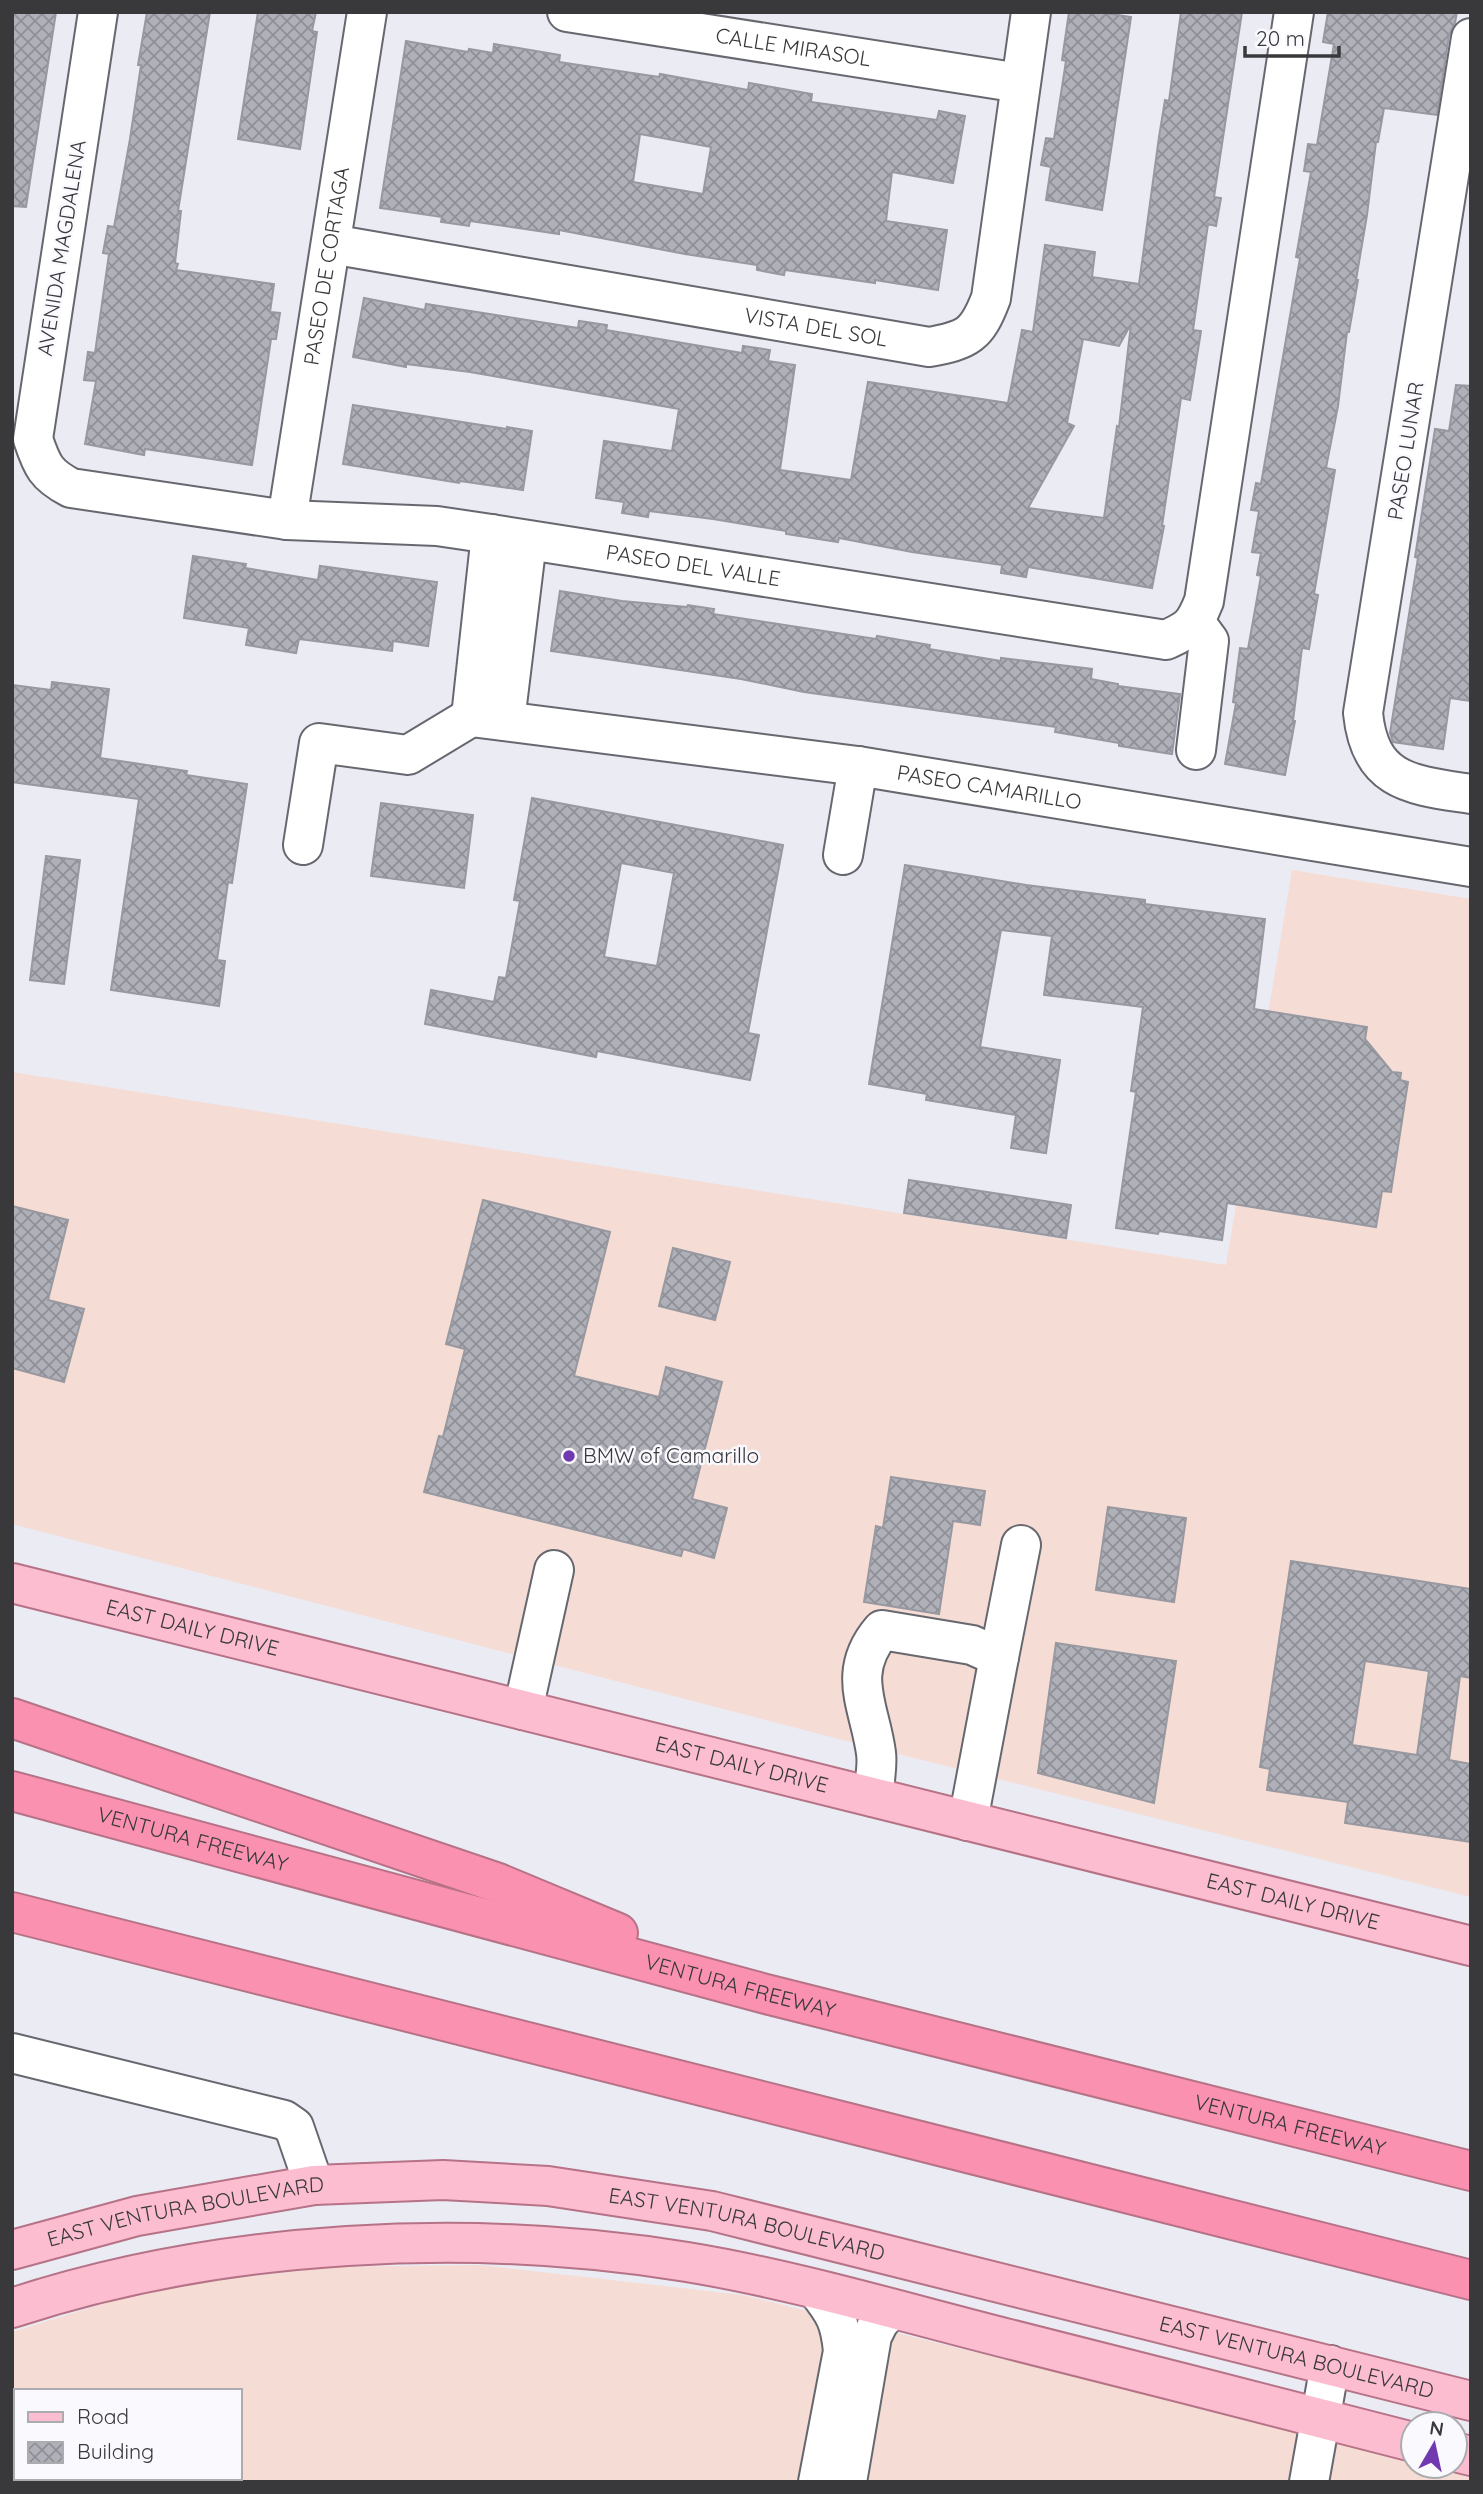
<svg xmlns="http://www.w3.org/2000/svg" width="1483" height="2494" font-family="Quicksand,sans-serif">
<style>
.commercial{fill:#f5dcd4;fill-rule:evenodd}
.building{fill:url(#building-cross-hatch);stroke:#9898a0;stroke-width:2;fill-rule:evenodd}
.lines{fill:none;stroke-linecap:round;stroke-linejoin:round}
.minor-casing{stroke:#67686f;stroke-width:42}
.major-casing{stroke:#b67287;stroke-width:42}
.highway-casing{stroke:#b67287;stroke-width:42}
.minor{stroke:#fff;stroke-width:38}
.major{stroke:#fcbdd0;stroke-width:38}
.highway{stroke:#fa91b0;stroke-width:38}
.poi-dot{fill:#7139b0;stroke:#f9f9fe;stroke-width:2.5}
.labels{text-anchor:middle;stroke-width:5;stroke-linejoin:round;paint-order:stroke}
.street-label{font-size:21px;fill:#39393c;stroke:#f9f9fe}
.poi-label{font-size:21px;fill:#39393c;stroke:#f9f9fe;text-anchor:start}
</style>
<defs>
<pattern id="building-cross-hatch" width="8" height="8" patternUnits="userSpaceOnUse" patternTransform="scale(1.75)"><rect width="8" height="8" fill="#afb0b8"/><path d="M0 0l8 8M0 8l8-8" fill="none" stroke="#8f9097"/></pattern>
</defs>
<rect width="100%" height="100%" fill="#ebebf4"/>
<path class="commercial" d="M 1292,870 L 1471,899 L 1471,1897 L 858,1744 L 12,1524 L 12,1072 L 1226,1265 Z
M 480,2265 L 743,2295 L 1413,2460 L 1413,2466 L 1436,2466 L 1471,2475 L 1471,2482 L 12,2482 L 12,2332 L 154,2288 L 330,2267 ZM 16,2391 L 240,2391 L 240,2478 L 16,2478 Z"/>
<path class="building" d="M 12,12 L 56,12 L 26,207 L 12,206 Z
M 147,12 L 210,12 L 178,211 L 181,211 L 175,263 L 178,264 L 176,270 L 274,284 L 270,312 L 280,313 L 276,339 L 271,339 L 252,465 L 145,449 L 144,455 L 85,444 L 96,381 L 84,380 L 88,352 L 95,353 L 109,254 L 103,253 L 108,226 L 114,227 L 130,139 L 141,65 L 138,65 Z
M 258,12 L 316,12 L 312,31 L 317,32 L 300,149 L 238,139 Z
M 1069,12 L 1099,12 L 1131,17 L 1102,210 L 1046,200 L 1051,167 L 1041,165 L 1046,138 L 1054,139 L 1066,61 L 1062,60 Z
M 1181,12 L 1242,12 L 1214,197 L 1221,198 L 1216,226 L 1208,224 L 1193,330 L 1201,331 L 1190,400 L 1181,398 L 1162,526 L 1164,526 L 1152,588 L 1028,567 L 1026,577 L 1001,573 L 1002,565 L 912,552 L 839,538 L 838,542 L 786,534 L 786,531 L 713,519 L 649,511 L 648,517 L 622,513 L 624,502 L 596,498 L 604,441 L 672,451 L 679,409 L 470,372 L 406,364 L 406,367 L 353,357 L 364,298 L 425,310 L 426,304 L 578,328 L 579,321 L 607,325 L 606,330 L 742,353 L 743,346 L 770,350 L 768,361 L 795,365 L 780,470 L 851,480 L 868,382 L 1008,403 L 1022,330 L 1033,332 L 1045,245 L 1095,252 L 1092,277 L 1139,284 L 1159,137 L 1165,100 L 1169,101 ZM 1131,324 L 1119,427 L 1117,426 L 1104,518 L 1028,508 L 1074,426 L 1067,423 L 1083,339 L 1119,346 Z
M 1328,12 L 1457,12 L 1455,23 L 1449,35 L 1437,115 L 1384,108 L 1378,142 L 1376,142 L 1367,215 L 1356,280 L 1358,280 L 1349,332 L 1347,332 L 1338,406 L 1326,468 L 1335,470 L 1314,594 L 1318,595 L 1309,649 L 1302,648 L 1293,721 L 1295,721 L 1285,775 L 1225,764 L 1236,703 L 1233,702 L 1240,648 L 1248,649 L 1261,576 L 1257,575 L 1261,553 L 1252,552 L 1259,511 L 1251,510 L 1256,483 L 1261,484 L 1300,258 L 1296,257 L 1311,172 L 1304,171 L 1308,144 L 1317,145 L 1334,44 L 1323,42 Z
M 406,41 L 468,52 L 469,49 L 493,53 L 494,44 L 560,55 L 559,62 L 659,77 L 660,74 L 748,90 L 749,83 L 812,94 L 811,102 L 937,120 L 939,111 L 965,116 L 953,183 L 892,172 L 886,221 L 947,230 L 938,290 L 875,280 L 875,283 L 785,270 L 784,275 L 757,270 L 757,265 L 685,254 L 559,230 L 559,234 L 470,221 L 469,226 L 441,222 L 442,217 L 380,208 ZM 640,134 L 711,147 L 703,194 L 633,182 Z
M 1456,385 L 1471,386 L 1471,701 L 1450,698 L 1443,749 L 1393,742 L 1390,733 L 1418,558 L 1415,557 L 1435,429 L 1449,431 Z
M 353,405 L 507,429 L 507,427 L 532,431 L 523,490 L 460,481 L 459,483 L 343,464 Z
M 193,556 L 246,564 L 245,568 L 318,580 L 320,566 L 437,582 L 428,646 L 393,641 L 392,651 L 299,639 L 296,653 L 246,645 L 249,628 L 184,618 Z
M 560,591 L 622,601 L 687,607 L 688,605 L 714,609 L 713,614 L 876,639 L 877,636 L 930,645 L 929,649 L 1001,661 L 1001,658 L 1092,669 L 1091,679 L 1118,684 L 1118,686 L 1180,694 L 1172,754 L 1119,746 L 1119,743 L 1055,732 L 1056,727 L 804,692 L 741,679 L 551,651 Z
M 52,682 L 109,689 L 100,758 L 187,771 L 186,775 L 247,784 L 232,883 L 228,882 L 217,960 L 225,961 L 219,1006 L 111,990 L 139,799 L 12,782 L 12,685 L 51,690 Z
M 532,798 L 783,845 L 748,1033 L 759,1035 L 750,1080 L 597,1051 L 596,1057 L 425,1024 L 431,990 L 494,1002 L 499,977 L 506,978 L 520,901 L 514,900 ZM 621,863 L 674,873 L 657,966 L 604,957 Z
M 381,803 L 473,815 L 464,888 L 371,876 Z
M 46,856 L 80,860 L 64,984 L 30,980 Z
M 905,865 L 1026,885 L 1145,900 L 1145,904 L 1265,919 L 1254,1009 L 1367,1027 L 1365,1039 L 1392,1072 L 1401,1073 L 1400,1080 L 1408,1082 L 1391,1192 L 1382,1191 L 1376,1227 L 1227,1203 L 1222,1240 L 1159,1231 L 1158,1234 L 1116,1228 L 1136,1092 L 1131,1091 L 1143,1007 L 1044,995 L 1052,936 L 1001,930 L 980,1047 L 1060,1060 L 1046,1153 L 1011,1148 L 1016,1115 L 926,1100 L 927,1094 L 869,1084 Z
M 909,1180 L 1071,1205 L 1066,1238 L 904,1213 Z
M 483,1200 L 610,1232 L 574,1376 L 659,1397 L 666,1367 L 722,1382 L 692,1499 L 727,1508 L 714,1558 L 683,1549 L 681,1556 L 424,1492 L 439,1436 L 443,1437 L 465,1349 L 446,1344 Z
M 12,1206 L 68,1220 L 48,1300 L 84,1309 L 64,1382 L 12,1368 Z
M 673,1248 L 730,1262 L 715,1320 L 659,1306 Z
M 891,1477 L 985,1491 L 980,1525 L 953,1521 L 939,1614 L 864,1602 L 876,1526 L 883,1528 Z
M 1108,1507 L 1186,1518 L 1174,1602 L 1096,1590 Z
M 1291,1561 L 1471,1589 L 1471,1678 L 1460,1676 L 1449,1760 L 1471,1764 L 1471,1842 L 1345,1823 L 1348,1802 L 1267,1790 L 1270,1769 L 1260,1767 ZM 1365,1661 L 1429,1671 L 1417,1755 L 1352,1745 Z
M 1056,1643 L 1176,1661 L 1154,1803 L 1038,1773 Z"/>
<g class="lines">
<defs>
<g id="minor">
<path id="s1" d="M 98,12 L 33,439 C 42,466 46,475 71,488 L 287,520 L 437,526 L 491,534 L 1166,640 C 1190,629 1194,626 1204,601 L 1294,12"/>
<path id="s2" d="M 567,12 L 1020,83"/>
<path d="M 1471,38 L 1363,713 C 1370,783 1412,785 1471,794"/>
<path id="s3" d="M 331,244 L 929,347 C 968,340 977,335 991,298 L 1031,12"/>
<path id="s4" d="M 287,520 L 367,12"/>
<path d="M 1195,622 L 1209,641 L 1196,750"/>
<path id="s5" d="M 471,717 L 858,766 L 1471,867"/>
<path d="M 471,717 L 491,534"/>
<path d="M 505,721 L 527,541"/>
<path d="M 303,845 L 319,743 L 408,755 L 471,717"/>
<path d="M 843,855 L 858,766"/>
<path d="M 999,1657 L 1021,1545"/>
<path d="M 523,1710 L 554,1570"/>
<path d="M 873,1797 C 874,1783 878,1767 876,1753 C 870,1707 845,1673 882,1630 L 972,1645 L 999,1657 L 968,1821"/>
<path d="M 12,2053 L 284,2120 L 294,2127 L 314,2185"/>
<path d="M 817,2290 C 835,2313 840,2321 843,2351 L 818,2482"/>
<path d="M 847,2482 L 872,2336 L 879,2322 L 891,2309"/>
<path d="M 1309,2482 L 1330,2365"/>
</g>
<g id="major">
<path id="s6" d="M 12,1583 L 1471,1946"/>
<path id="s7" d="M 12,2250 L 137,2216 L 314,2185 L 443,2180 L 548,2186 L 712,2211 L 1471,2401"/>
<path d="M 12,2308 C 222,2239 471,2227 687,2262 C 796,2280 902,2312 1009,2339 C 1144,2373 1278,2407 1413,2442"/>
<path d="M 1455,2452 L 1471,2456"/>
</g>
<g id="highway">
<path d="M 12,1718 L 498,1883 L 618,1933"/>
<path id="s8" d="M 12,1791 L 762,1993 L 1471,2171"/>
<path d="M 12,1912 L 1471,2280"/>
</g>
</defs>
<use href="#minor" class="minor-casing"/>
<use href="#major" class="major-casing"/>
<use href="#highway" class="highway-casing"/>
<use href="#minor" class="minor"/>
<use href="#major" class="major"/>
<use href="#highway" class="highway"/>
</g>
<circle class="poi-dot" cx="569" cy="1456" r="7"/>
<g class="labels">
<g class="street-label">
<text dy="7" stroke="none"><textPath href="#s2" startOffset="229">CALLE MIRASOL</textPath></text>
<text transform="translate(62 248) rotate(-81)" y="7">AVENIDA MAGDALENA</text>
<text dy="7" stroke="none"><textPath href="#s4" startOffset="257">PASEO DE CORTAGA</textPath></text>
<text dy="7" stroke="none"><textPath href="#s3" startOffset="492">VISTA DEL SOL</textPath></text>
<text transform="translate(1406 451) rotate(-81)" y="7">PASEO LUNAR</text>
<text dy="7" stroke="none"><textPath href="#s1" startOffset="1124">PASEO DEL VALLE</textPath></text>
<text dy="7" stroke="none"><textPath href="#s5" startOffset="523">PASEO CAMARILLO</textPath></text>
<text dy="7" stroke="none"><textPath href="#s6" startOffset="186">EAST DAILY DRIVE</textPath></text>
<text dy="7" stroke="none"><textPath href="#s6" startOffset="752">EAST DAILY DRIVE</textPath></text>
<text dy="7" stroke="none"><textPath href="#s8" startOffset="187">VENTURA FREEWAY</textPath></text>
<text dy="7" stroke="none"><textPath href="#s6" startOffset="1320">EAST DAILY DRIVE</textPath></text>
<text dy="7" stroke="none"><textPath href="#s8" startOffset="754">VENTURA FREEWAY</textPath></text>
<text dy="7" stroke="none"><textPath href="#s8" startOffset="1321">VENTURA FREEWAY</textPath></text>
<text dy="7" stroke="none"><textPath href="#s7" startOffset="178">EAST VENTURA BOULEVARD</textPath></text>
<text dy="7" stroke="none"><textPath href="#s7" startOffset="746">EAST VENTURA BOULEVARD</textPath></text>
<text dy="7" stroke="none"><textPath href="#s7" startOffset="1312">EAST VENTURA BOULEVARD</textPath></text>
</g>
<g class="poi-label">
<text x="583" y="1463">BMW of Camarillo</text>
</g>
</g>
<rect width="1483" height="2494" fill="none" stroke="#39393c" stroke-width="28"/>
<rect x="14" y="2389" width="228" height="91" fill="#f9f9fe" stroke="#acacb0" stroke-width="2"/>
<rect x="28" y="2412" width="35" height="10" fill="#fcbdd0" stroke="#acacb0" stroke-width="2"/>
<text x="77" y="2424" font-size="21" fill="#39393c">Road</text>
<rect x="28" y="2442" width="35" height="21" fill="url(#building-cross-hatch)" stroke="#acacb0" stroke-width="2"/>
<text x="77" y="2459" font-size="21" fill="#39393c">Building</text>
<g transform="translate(1434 2445) rotate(9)"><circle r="33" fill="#f9f9fe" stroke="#acacb0" stroke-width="2"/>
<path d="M0-5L12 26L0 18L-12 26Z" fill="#7139b0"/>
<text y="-10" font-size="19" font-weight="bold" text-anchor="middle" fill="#39393c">N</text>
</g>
<path d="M1245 46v10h94v-10" fill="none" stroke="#39393c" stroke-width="3.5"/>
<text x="1256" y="46" font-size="21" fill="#39393c" stroke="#f9f9fe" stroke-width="5" paint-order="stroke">20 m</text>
</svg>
